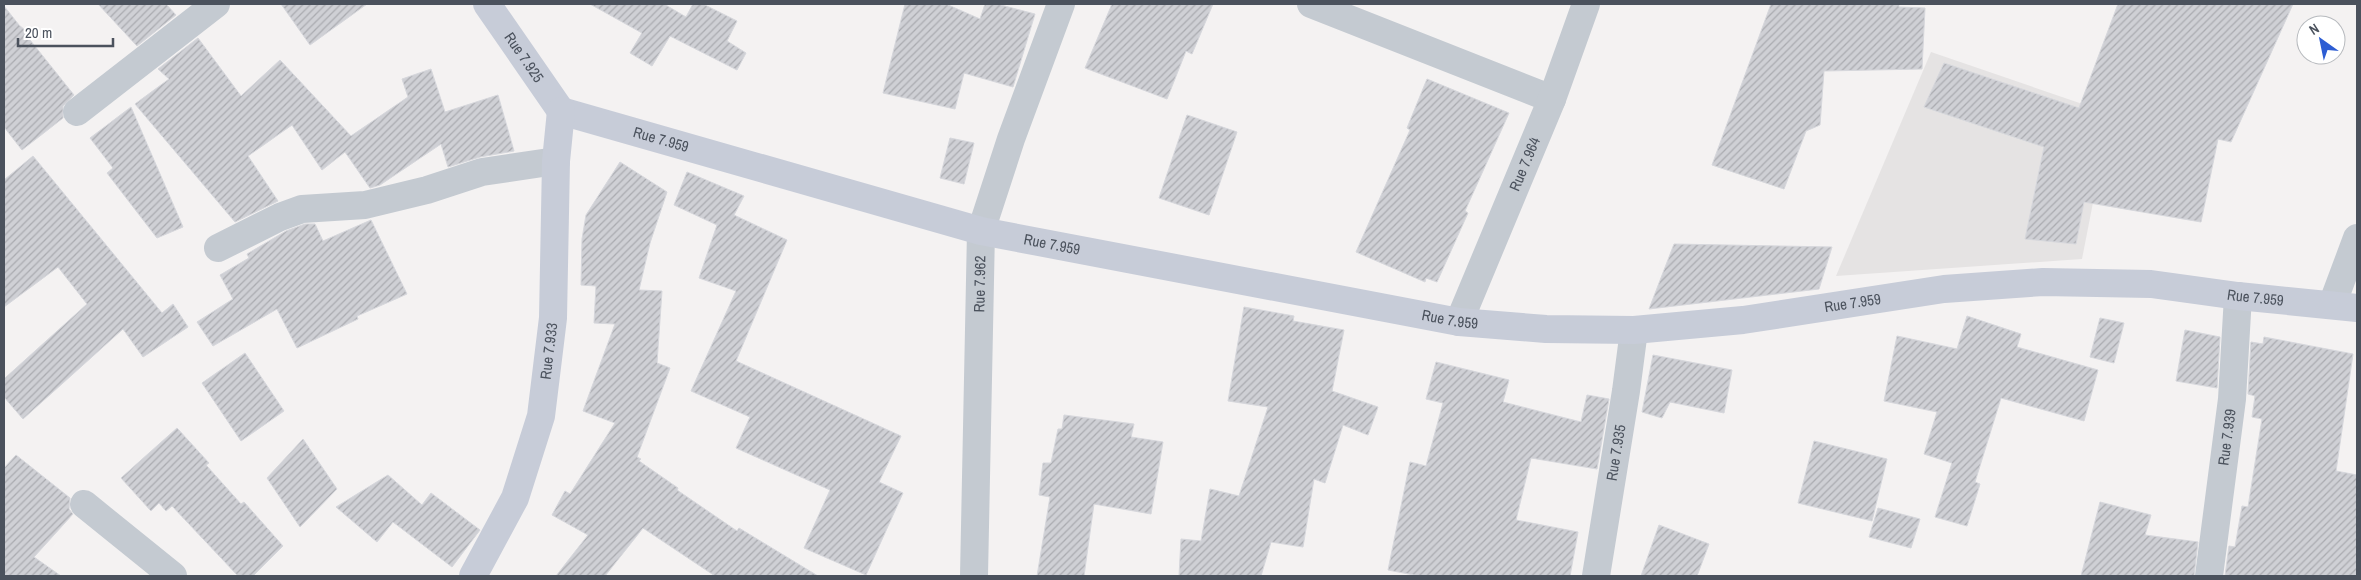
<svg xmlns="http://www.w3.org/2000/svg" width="2361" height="580" font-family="'Archivo Narrow',sans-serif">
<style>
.education{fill:#e5e3e3}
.building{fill:url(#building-hatch);stroke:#d6d7dc}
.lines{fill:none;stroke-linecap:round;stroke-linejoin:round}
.street{stroke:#c4cad1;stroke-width:28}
.secondary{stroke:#c7ccd8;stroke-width:28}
.labels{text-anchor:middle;stroke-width:4;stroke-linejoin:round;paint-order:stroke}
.street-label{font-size:15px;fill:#4b525d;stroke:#fff}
</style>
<defs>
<pattern id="building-hatch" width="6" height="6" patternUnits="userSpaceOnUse" patternTransform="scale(1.25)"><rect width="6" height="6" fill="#cfd0d5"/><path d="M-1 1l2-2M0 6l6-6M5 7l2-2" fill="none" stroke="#aaabb0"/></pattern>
</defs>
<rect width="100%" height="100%" fill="#f4f2f2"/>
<path class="education" d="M 1931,52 L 2100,110 L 2106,136 L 2082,259 L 1836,276 Z"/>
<path class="building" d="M 98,4 L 166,4 L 176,15 L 137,46 Z
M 281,4 L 367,4 L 310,45 Z
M 590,4 L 664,4 L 686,17 L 693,4 L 703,4 L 737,21 L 727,41 L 746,53 L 737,70 L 670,36 L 652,66 L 630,53 L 642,33 Z
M 905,4 L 946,4 L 980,19 L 985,4 L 997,4 L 1035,14 L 1013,87 L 964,73 L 955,109 L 883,93 Z
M 1112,4 L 1213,4 L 1192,54 L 1186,51 L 1167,99 L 1085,68 Z
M 1771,4 L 1899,4 L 1899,7 L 1925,8 L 1922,69 L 1824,71 L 1820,125 L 1806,131 L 1784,189 L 1712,165 Z
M 2118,4 L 2293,4 L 2231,142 L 2218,139 L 2201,222 L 2084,202 L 2076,244 L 2025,239 L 2044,147 L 1924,107 L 1944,63 L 2079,108 Z
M 4,6 L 19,25 L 33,37 L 30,40 L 74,95 L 63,106 L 63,118 L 22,150 L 4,127 Z
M 198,38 L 241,96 L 280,60 L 351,136 L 408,97 L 402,79 L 431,69 L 445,112 L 498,95 L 514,151 L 480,157 L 448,167 L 441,144 L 380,185 L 370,188 L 345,152 L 322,170 L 292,125 L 248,156 L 278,201 L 235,222 L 135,104 L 169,79 L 158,69 Z
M 1427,79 L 1509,113 L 1465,211 L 1468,213 L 1437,282 L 1426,278 L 1425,282 L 1356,252 L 1410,130 L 1407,128 Z
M 131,107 L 183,227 L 157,238 L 107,173 L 113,168 L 90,138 Z
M 1187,115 L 1237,132 L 1209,215 L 1159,198 Z
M 950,138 L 974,143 L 964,184 L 940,178 Z
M 33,156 L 162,313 L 173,304 L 188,327 L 143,357 L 123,329 L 23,419 L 4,397 L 4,379 L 87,304 L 58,267 L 4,307 L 4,180 Z
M 620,162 L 667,192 L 650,243 L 639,290 L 662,291 L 657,363 L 670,368 L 637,457 L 641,459 L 639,461 L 678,488 L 677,490 L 737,531 L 739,528 L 818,576 L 715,576 L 643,528 L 605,576 L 556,576 L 588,535 L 552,515 L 565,491 L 570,494 L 615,423 L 583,411 L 615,324 L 594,323 L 596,286 L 581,285 L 582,239 L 586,215 Z
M 687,172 L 744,196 L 734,215 L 787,240 L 736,361 L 901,436 L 879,482 L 903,493 L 866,575 L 804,548 L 830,490 L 736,448 L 750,417 L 691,391 L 736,291 L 699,278 L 717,225 L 674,205 Z
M 371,220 L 407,294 L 357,316 L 358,319 L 297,348 L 277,309 L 213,346 L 197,322 L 233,299 L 220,275 L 249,258 L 247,254 L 286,231 L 305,224 L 315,224 L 323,241 Z
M 1674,244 L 1832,247 L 1819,289 L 1649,309 Z
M 1244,307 L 1294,316 L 1293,321 L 1344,330 L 1332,391 L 1378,407 L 1368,435 L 1343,425 L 1325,483 L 1314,479 L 1303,547 L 1271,542 L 1261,576 L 1179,576 L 1181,539 L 1201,541 L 1210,489 L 1239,496 L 1268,407 L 1228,401 Z
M 1967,316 L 2021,334 L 2017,347 L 2098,370 L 2084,421 L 2001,398 L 1975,482 L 1980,484 L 1967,526 L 1935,517 L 1952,463 L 1924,454 L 1937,412 L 1884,401 L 1897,336 L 1957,349 Z
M 2100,318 L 2124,323 L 2114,363 L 2090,357 Z
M 2185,330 L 2220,337 L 2217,388 L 2176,381 Z
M 2264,337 L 2353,354 L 2336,471 L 2357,475 L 2357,576 L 2225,576 L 2229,546 L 2235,547 L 2242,506 L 2248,507 L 2262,419 L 2252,417 L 2255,396 L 2248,394 L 2251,342 L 2263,344 Z
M 245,353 L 284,411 L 241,441 L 202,383 Z
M 1653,355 L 1732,370 L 1724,413 L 1670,402 L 1662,418 L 1642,412 Z
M 1436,362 L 1509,380 L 1503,402 L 1581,422 L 1587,395 L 1609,399 L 1597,469 L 1531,458 L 1516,520 L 1578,532 L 1570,576 L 1419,576 L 1388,570 L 1410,462 L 1426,466 L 1443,403 L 1426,399 Z
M 1064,415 L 1134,424 L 1131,437 L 1163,442 L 1151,514 L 1094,504 L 1084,576 L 1037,576 L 1050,497 L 1039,495 L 1043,463 L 1051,463 L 1058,429 L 1062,429 Z
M 177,428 L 209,463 L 206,465 L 241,504 L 244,502 L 283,546 L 253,576 L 238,576 L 172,506 L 166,511 L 159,503 L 151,511 L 121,478 Z
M 303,439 L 337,489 L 300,527 L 267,478 Z
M 1814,441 L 1887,459 L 1872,521 L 1798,503 Z
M 16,455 L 70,498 L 69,509 L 73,514 L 34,557 L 61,576 L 4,576 L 4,468 Z
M 388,475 L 422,505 L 431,493 L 480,530 L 452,567 L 393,522 L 377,542 L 336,507 Z
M 2100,502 L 2151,515 L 2145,535 L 2198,542 L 2194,576 L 2081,576 Z
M 1878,508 L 1920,519 L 1911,548 L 1869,537 Z
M 1659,525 L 1709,544 L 1697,576 L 1641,576 Z"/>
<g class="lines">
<g class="street">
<path d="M 1311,4 L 1552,99"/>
<path d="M 77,112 L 216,4"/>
<path d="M 218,248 L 280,217 L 302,209 L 365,205 L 427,190 L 482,172 L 556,161"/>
<path d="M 2332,305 L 2357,238"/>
<path id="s1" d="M 1459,322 L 1552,99 L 1586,4"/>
<path d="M 84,504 L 173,576"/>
<path id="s2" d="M 974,576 L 981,231 L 1011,139 L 1061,4"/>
<path id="s3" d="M 1596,576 L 1626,391 L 1634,330"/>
<path id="s4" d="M 2209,576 L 2232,399 L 2238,296"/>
</g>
<g class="secondary">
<path id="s5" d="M 487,4 L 561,111"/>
<path id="s6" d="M 561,111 L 981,231 L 1459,322 L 1546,329 L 1634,330 L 1743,320 L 1944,289 L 2043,282 L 2151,284 L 2238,296 L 2357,308"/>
<path id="s7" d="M 473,576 L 515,498 L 541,416 L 553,318 L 556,161 L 561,111"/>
</g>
</g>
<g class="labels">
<g class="street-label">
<text dy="5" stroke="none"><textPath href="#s5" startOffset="65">Rue 7.925</textPath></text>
<text dy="5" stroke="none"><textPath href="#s6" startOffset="104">Rue 7.959</textPath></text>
<text dy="5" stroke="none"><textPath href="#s1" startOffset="171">Rue 7.964</textPath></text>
<text dy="5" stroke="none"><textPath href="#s6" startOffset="509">Rue 7.959</textPath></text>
<text dy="5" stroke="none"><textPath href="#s2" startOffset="292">Rue 7.962</textPath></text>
<text dy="5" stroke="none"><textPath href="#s6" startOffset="1724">Rue 7.959</textPath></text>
<text dy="5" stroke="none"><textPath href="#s6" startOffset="1319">Rue 7.959</textPath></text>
<text dy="5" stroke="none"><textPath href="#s6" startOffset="914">Rue 7.959</textPath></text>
<text dy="5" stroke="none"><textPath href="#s7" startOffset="240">Rue 7.933</textPath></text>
<text dy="5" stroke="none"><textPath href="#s4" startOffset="140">Rue 7.939</textPath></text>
<text dy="5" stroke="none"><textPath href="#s3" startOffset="125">Rue 7.935</textPath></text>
</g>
</g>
<rect width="2361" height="580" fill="none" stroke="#4b525d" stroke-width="10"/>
<g transform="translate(2321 40) rotate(327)"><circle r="24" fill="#ffffff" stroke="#b7babe"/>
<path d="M0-4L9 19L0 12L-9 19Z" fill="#2d5dd3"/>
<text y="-8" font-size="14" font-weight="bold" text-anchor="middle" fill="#4b525d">N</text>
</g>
<path d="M18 38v8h95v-8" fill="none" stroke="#4b525d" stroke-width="2.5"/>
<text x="25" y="38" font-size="15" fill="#4b525d" stroke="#ffffff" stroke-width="4" paint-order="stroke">20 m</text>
</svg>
